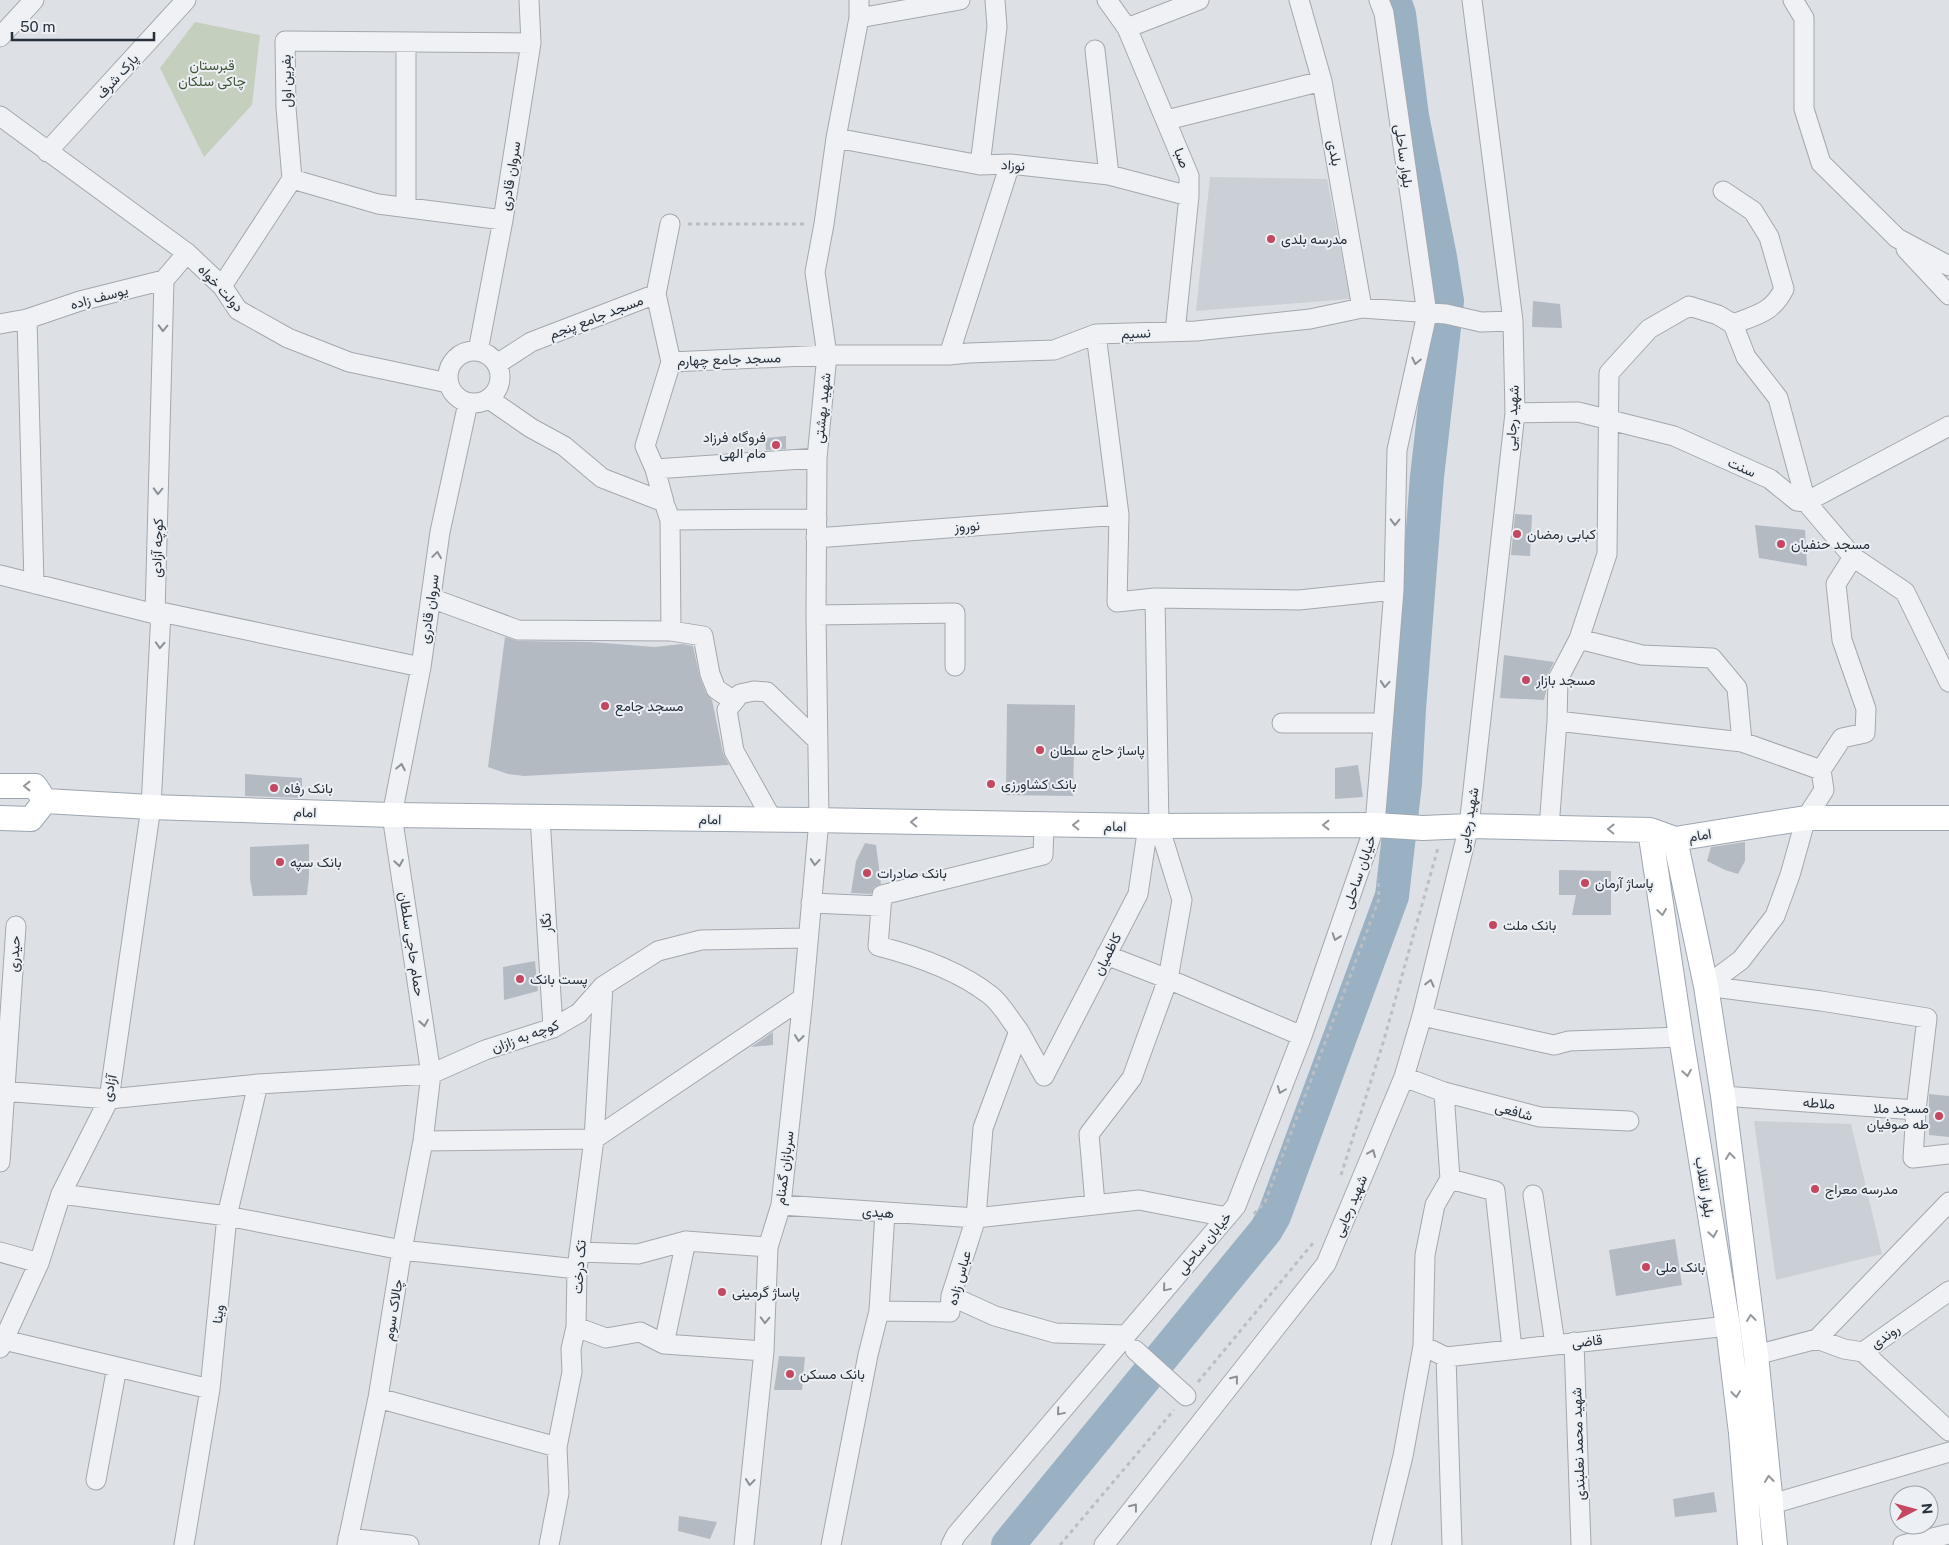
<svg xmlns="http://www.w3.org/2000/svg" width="1949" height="1545" font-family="'Public Sans',Vazirmatn,sans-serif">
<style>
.built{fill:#cbd0d7}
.green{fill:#c4cfbe}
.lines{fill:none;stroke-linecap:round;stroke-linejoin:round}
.river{stroke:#9ab1c4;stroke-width:34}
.building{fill:#b4bac2}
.minor-casing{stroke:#a3a8af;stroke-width:21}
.major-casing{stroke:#9da6b1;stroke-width:26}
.path{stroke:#bbbfc4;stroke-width:3;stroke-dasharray:4 4;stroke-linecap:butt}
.minor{stroke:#eff1f4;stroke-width:19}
.major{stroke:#fff;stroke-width:24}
.oneway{stroke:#8b9098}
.oneway2{stroke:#93989d}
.poi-dot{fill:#c44862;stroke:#ecf0f4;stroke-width:2}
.labels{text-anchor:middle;stroke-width:4;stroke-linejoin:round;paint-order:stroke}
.park-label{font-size:14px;fill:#3e5636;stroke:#ecf0f4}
.street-label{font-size:14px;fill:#27303b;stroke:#ecf0f4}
.poi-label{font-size:14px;fill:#27303b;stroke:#ecf0f4;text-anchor:start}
</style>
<rect width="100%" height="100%" fill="#dde1e6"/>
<path class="built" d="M 1210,177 L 1327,179 L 1350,299 L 1196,311 Z
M 1754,1121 L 1851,1124 L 1882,1254 L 1776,1280 Z"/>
<path class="green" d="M 195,22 L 260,35 L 252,105 L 204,157 L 160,68 Z"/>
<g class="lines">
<path class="river" d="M 1008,1545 L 1266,1230 L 1274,1216 L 1392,896 L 1405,783 L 1409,709 L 1427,477 L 1447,301 L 1440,257 L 1412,116 L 1399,14 L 1394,0"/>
</g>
<path class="building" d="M 1533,301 L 1560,304 L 1562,328 L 1532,327 Z
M 786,436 L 786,449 L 766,450 L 765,438 Z
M 1515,514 L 1532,515 L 1530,556 L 1511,555 Z
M 1755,525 L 1805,530 L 1807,566 L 1759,558 Z
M 505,637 L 518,641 L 591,642 L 654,647 L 682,644 L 693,646 L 700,678 L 706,693 L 712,700 L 723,753 L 729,765 L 524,776 L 508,774 L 488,767 Z
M 1504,655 L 1554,662 L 1548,674 L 1546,692 L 1544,700 L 1500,698 Z
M 1007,704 L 1075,705 L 1073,796 L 1006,795 Z
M 1358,765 L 1363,797 L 1335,799 L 1335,768 Z
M 245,774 L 302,778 L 302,798 L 245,796 Z
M 1745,842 L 1745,861 L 1738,874 L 1725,870 L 1707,861 L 1711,847 Z
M 865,843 L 876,845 L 881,884 L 874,887 L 871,894 L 851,893 L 856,861 Z
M 309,844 L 309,876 L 307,895 L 253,896 L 250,879 L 250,847 Z
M 1559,870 L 1611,871 L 1611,915 L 1572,915 L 1576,895 L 1559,895 Z
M 535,961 L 538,991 L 504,1000 L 503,967 Z
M 773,1032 L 773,1045 L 751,1047 Z
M 1929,1094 L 1949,1096 L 1949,1137 L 1929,1135 Z
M 1675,1239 L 1682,1285 L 1616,1296 L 1609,1250 Z
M 779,1356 L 805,1357 L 802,1390 L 774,1390 Z
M 1714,1492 L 1717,1512 L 1675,1517 L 1673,1499 Z
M 679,1516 L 717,1522 L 710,1539 L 678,1531 Z"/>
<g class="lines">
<defs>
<path id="minor" d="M 1107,0 L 1127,28 L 1189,176 L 1189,196 L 1175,332
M 1299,0 L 1322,81 L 1362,308
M 1793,0 L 1804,18 L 1804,109 L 1821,163 L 1897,238 L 1949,266
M 859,18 L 960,0
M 1127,28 L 1199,0
M 0,37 L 34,0
M 1095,50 L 1109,175
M 0,116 L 187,253 L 222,286 L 238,310 L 288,338 L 349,362 L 448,383
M 1167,120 L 1322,81
M 836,138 L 980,165 L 1010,164 L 1109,175 L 1189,196
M 47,152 L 186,0
M 980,165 L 997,27 L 995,0
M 292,179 L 378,204 L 503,220
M 1723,191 L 1753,211 L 1769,237 L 1784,289 C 1772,313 1756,315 1733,324
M 406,207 L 406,42
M 1906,249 L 1949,295
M 222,286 L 292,179 L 286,108 L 285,41 L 531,43
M 656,294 L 671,362 L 827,355 L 949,355 L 969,353 L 1054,350 L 1096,334 L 1196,331 L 1310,319 L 1362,308 L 1446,314 L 1481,322 L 1513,321
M 27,319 L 34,584
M 0,324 L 27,319 L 80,301 L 164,280 L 187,253
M 1096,334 L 1119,515 L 1117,602 L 1155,598 L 1299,600 L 1394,590
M448 377a26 26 0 1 1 52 0a26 26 0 1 1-52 0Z
M 478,351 L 503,220 L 531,43 L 529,0
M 949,355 L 1010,164
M 497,364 L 531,342 L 656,294 L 670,224
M 489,399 L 531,428 L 564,446 L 602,478 L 664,502 L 655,469 L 645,446 L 671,362
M 1515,413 L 1578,412 L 1674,436 L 1770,479 L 1797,501 L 1806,502 L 1949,426
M 655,469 L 817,458
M 666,508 L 670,520 L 817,519
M 816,538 L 1119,515
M 0,575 L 155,614
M 431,598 L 518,630 L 671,631 L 670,520
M 1155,598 L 1159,826 L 1182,900 L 1168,979 L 1302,1036
M 161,612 L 421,667
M 816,615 L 955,613 L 955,666
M 671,631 L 703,636 L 710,674 L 716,689 L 734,701
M 1579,639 L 1642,655 L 1712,658 L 1737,688 L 1742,742
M 1282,723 L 1382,723
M 1821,770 L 1742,742 L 1557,721 L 1558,679 L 1579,639 L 1607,554 L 1609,373 L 1649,329 L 1689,306 L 1718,315 L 1733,324 L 1746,357 L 1778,398 L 1806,502 L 1853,557 L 1905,592 L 1949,682
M 540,817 L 553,1028
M 772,819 L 734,751 L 727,710 L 740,694 L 754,691 L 767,692 L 818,741
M 1549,828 L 1557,721
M 811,903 L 881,906
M 1706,986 L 1741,960 L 1775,916 L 1790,875 L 1806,818 L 1824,790 L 1821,770 L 1842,738 L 1865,733 L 1866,709 L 1842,640 L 1836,584 L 1853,557
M 1706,986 L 1821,1001 L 1927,1018 L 1916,1110 L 1913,1158 L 1949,1154
M 1422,1016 L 1554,1045 L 1569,1041 L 1681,1037
M 1019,1031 C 1010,1020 1001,1003 990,995 C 958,970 917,956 878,946 L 882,895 L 1043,855 L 1044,824
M 1044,1076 L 1138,894 L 1148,826
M 1404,1077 L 1444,1092 L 1540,1117 L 1629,1121
M 0,1091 L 109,1099 L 258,1084 L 431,1074 L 485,1050 L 553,1028 L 579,1013 L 603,986 L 658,951 L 701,940 L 808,938
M 1444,1092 L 1450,1179
M 1723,1096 L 1916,1110
M 423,1141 L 594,1139 L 803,998
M 0,1162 L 16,926
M 61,1194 L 227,1216 L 402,1250 L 577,1269
M 1533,1195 L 1555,1344
M 1095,1204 L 1089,1134 L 1132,1078 L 1168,979 L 1106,955
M 781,1205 L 976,1218 L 983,1128 L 1019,1031 L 1044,1076
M 0,1252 L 39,1263
M 579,1252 L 638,1254 L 686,1241 L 768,1247
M 951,1296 L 995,1316 L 1055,1333 L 1126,1335
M 879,1311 L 885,1212
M 576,1327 L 606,1338 L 640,1332 L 664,1344 L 764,1351
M 1817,1339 L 1949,1202
M 4,1340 L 210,1389
M 1574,1342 L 1581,1545
M 664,1344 L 686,1241
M 1423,1346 L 1446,1357 L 1728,1326
M 0,1348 L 39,1263 L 61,1194 L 109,1099 L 151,807 L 161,612 L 155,614 L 164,280
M 1135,1350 L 1186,1396
M 1863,1352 L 1949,1431
M 1756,1355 L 1817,1339 L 1844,1349 L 1863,1352 L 1949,1291
M 1446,1357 L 1452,1545
M 378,1398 L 557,1447
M 96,1480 L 117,1367
M 1772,1504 L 1949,1452
M 348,1538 L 409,1545
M 184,1545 L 210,1389 L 227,1216 L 258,1084
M 347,1545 L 378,1398 L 402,1250 L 423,1141 L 431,1074 L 392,815 L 421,667 L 440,532 L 468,403
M 549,1545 L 559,1493 L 557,1447 L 572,1372 L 571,1349 L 576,1327 L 577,1269 L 594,1139 L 603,986
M 744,1545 L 764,1351 L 768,1247 L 781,1205 L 803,998 L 819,820 L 816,615 L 817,458 L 827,355 L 815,272 L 824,224 L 836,138 L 859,18 L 859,0
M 831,1545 L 868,1355 L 879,1311 L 950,1312 L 951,1296 L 976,1218 L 1139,1200 L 1227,1217
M 951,1545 L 956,1535 L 1236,1206 L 1302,1036 L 1375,825 L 1394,590 L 1397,450 L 1427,314 L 1384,13 L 1379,0
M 1104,1545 L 1326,1264 L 1404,1077 L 1422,1016 L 1469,826 L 1515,413 L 1513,321 L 1472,0
M 1381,1545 L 1403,1456 L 1423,1346 L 1425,1255 L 1435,1205 L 1450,1179 L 1495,1191 L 1512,1349
M 1903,1545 L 1949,1534"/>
<path id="major" d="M 0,786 L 35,786 L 45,801
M 45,801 L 151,807 L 392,815 L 812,820 L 1148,826 L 1375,825 L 1423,828 L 1469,826 L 1650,830 L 1675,839 L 1806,818 L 1949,818
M 0,818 L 31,819 L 45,801
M 1650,830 L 1681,1037 L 1728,1326 L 1741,1433 L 1750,1545
M 1675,839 L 1706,986 L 1723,1096 L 1756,1355 L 1775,1545"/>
</defs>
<use href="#minor" class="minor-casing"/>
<use href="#major" class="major-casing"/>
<path class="path" d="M 688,224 L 805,224
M 1341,1175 L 1383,1043 L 1438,848
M 1254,1214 L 1265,1202 L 1379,899 L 1378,878
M 1198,1382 L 1313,1243
M 1060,1545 L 1174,1410"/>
<use href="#minor" class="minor"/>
<use href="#major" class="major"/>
</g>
<defs><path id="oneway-chevron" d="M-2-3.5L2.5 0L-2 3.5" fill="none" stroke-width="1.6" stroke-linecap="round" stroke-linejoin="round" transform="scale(1.25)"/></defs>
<g class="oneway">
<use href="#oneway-chevron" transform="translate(163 328) rotate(92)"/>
<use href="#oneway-chevron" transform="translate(1416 361) rotate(103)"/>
<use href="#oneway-chevron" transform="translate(158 491) rotate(92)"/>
<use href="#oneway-chevron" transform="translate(1395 522) rotate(91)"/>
<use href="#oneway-chevron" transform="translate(437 555) rotate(-82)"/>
<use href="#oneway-chevron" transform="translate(160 645) rotate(93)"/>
<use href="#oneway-chevron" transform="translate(1385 684) rotate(95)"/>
<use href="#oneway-chevron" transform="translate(401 767) rotate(-79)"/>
<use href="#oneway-chevron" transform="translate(815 862) rotate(95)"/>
<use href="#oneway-chevron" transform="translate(399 863) rotate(81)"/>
<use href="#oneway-chevron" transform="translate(1336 937) rotate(109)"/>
<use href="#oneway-chevron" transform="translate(1430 983) rotate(-76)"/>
<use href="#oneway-chevron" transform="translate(424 1023) rotate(81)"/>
<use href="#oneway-chevron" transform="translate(799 1038) rotate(96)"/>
<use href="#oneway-chevron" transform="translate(1281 1090) rotate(111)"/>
<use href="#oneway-chevron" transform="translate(1372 1153) rotate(-67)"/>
<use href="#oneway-chevron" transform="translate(1166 1288) rotate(130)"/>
<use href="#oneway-chevron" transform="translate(765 1320) rotate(92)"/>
<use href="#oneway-chevron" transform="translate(1235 1379) rotate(-52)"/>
<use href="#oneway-chevron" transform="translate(1060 1412) rotate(130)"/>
<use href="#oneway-chevron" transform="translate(750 1482) rotate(96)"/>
<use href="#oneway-chevron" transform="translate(1134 1507) rotate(-52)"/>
</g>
<g class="oneway2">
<use href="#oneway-chevron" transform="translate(27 786) rotate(-180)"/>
<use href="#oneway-chevron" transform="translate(914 822) rotate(-179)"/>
<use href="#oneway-chevron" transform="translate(1076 825) rotate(-179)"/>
<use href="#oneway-chevron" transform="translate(1326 825) rotate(180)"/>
<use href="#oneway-chevron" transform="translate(1611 829) rotate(-179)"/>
<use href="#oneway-chevron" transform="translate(1662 912) rotate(82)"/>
<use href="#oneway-chevron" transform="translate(1687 1073) rotate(81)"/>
<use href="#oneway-chevron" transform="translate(1730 1156) rotate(-97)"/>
<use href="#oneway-chevron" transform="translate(1713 1234) rotate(81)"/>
<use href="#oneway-chevron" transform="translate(1751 1318) rotate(-97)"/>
<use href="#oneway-chevron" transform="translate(1736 1394) rotate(83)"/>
<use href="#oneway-chevron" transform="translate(1769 1479) rotate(-96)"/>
</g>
<g class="poi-dot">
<circle cx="1271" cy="239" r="5"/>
<circle cx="776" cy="445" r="5"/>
<circle cx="1517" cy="534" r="5"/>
<circle cx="1781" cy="544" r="5"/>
<circle cx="1526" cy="680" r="5"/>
<circle cx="605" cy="706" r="5"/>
<circle cx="1040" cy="750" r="5"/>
<circle cx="991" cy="784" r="5"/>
<circle cx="274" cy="788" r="5"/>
<circle cx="280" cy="862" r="5"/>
<circle cx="867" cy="873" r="5"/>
<circle cx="1585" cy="883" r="5"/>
<circle cx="1493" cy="925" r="5"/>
<circle cx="520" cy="979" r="5"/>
<circle cx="1939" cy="1116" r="5"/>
<circle cx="1815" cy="1189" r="5"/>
<circle cx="1646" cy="1267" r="5"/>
<circle cx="722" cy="1292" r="5"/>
<circle cx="790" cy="1374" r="5"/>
</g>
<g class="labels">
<g class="park-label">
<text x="212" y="70">قبرستان<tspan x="212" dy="16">چاکی سلکان</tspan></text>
</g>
<g class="street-label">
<text transform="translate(117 76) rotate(-48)" y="5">پارک شرف</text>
<text transform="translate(286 81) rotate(-91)" y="5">بفرین اول</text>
<text transform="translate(1335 153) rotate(80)" y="5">بلدی</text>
<text transform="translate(1404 156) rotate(82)" y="5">بلوار ساحلی</text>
<text transform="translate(1182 158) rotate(69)" y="5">صبا</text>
<text transform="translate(1013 165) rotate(3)" y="5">نوزاد</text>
<text transform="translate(510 176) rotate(-81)" y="5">سروان قادری</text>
<text transform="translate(221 288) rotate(47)" y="5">دولت خواه</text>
<text transform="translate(99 297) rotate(-15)" y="5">یوسف زاده</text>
<text transform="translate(596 317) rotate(-21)" y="5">مسجد جامع پنجم</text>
<text transform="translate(1136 333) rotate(-2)" y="5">نسیم</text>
<text transform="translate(729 359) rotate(-2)" y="5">مسجد جامع چهارم</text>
<text transform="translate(822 408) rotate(-84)" y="5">شهید بهشتی</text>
<text transform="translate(1512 418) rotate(-87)" y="5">شهید رجایی</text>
<text transform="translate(1742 467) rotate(24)" y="5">سنت</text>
<text transform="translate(967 526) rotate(-4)" y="5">نوروز</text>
<text transform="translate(157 548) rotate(-88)" y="5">کوچه آزادی</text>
<text transform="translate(429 609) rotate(-82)" y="5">سروان قادری</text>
<text transform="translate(305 812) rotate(2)" y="5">امام</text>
<text transform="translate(710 819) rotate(1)" y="5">امام</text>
<text transform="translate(1468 820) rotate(-80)" y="5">شهید رجایی</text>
<text transform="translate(1115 826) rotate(1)" y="5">امام</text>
<text transform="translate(1700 835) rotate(-9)" y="5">امام</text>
<text transform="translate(1359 872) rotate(-71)" y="5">خیابان ساحلی</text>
<text transform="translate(546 923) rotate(-94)" y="5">نگار</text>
<text transform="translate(412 944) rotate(81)" y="5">حمام حاجی سلطان</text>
<text transform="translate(14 954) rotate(-87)" y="5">حیدری</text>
<text transform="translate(1107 954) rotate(-63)" y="5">کاظمیان</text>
<text transform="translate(525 1036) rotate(-20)" y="5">کوچه به زازان</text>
<text transform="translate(109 1088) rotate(-78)" y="5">آزادی</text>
<text transform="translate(1819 1103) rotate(4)" y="5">ملاطه</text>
<text transform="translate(1514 1111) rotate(15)" y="5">شافعی</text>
<text transform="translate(784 1168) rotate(-83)" y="5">سربازان گمنام</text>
<text transform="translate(1705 1187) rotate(81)" y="5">بلوار انقلاب</text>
<text transform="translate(1350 1206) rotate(-67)" y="5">شهید رجایی</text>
<text transform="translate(878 1212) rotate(4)" y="5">هیدی</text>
<text transform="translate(1204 1243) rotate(-50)" y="5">خیابان ساحلی</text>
<text transform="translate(579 1267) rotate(-86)" y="5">تک درخت</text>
<text transform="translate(959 1278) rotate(-75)" y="5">عباس زاده</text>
<text transform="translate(393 1310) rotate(-81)" y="5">چالاک سوم</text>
<text transform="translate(218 1314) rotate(-84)" y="5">وینا</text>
<text transform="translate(1885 1336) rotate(-35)" y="5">روندی</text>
<text transform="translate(1587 1341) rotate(-6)" y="5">قاضی</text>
<text transform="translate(1578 1444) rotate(-92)" y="5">شهید محمد نعلبندی</text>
</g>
<g class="poi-label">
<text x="1281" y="244">مدرسه بلدی</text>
<text x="766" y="442" text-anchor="end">فروگاه فرزاد<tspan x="766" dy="16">مام الهی</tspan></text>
<text x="1527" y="539">کبابی رمضان</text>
<text x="1791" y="549">مسجد حنفیان</text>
<text x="1536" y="685">مسجد بازار</text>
<text x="615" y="711">مسجد جامع</text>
<text x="1050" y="755">پاساژ حاج سلطان</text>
<text x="1001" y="789">بانک کشاورزی</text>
<text x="284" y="793">بانک رفاه</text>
<text x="290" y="867">بانک سپه</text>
<text x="877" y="878">بانک صادرات</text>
<text x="1595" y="888">پاساژ آرمان</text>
<text x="1503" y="930">بانک ملت</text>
<text x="530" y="984">پست بانک</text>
<text x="1929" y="1113" text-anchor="end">مسجد ملا<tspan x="1929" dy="16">طه صوفیان</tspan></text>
<text x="1825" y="1194">مدرسه معراج</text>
<text x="1656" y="1272">بانک ملی</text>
<text x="732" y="1297">پاساژ گرمینی</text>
<text x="800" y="1379">بانک مسکن</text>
</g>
</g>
<g transform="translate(1914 1510) rotate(84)"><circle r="24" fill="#ecf0f4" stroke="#9da3aa"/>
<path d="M0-4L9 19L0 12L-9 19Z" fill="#c44862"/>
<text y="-8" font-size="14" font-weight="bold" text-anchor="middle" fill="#27303b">N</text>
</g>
<path d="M12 32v8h142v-8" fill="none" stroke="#27303b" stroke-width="2.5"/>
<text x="20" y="32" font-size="15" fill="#27303b" stroke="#ecf0f4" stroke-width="4" paint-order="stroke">50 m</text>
</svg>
